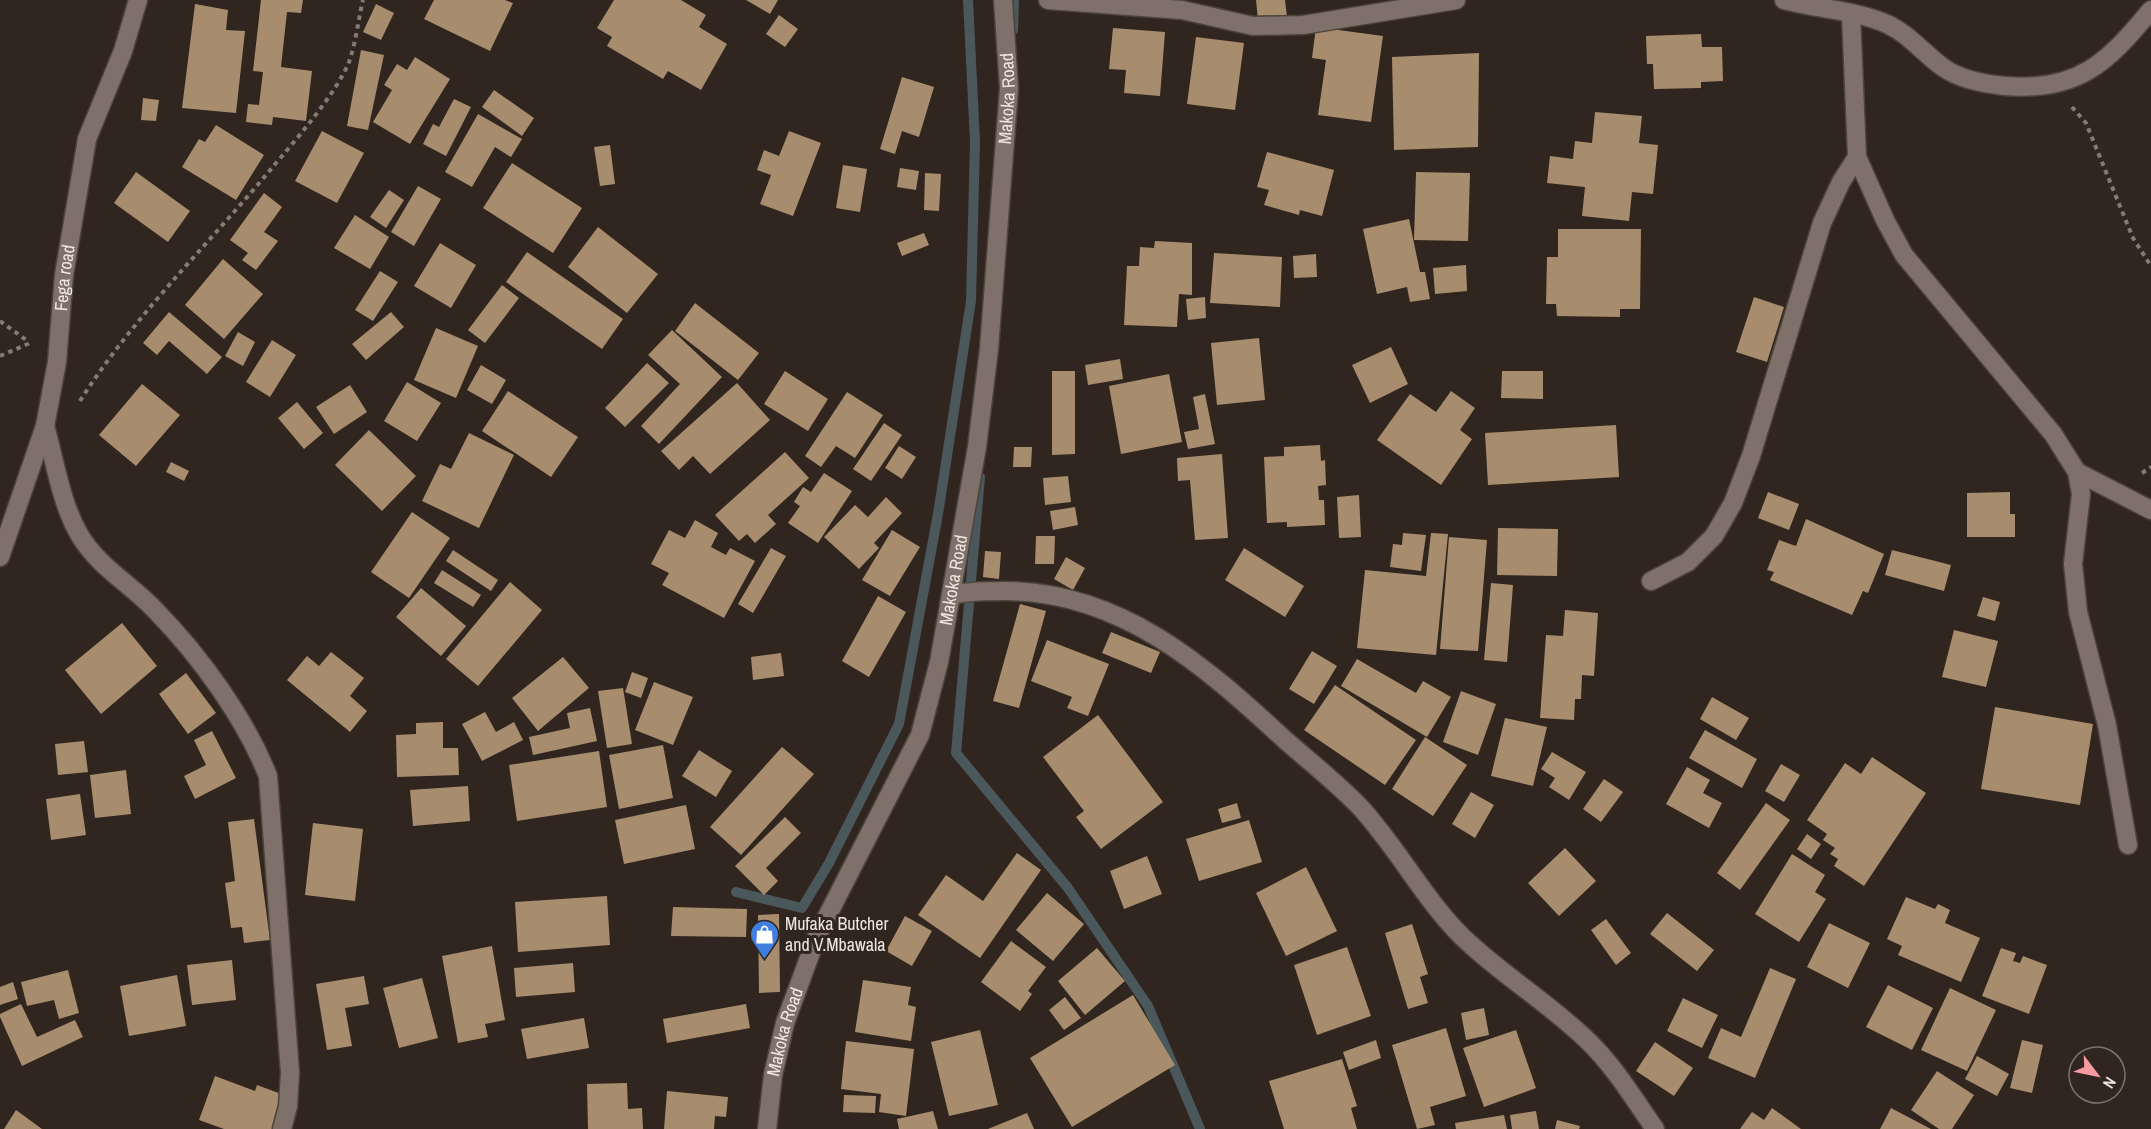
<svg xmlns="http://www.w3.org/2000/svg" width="2151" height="1129" font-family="'Archivo Narrow',sans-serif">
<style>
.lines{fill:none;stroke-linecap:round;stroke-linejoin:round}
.stream{stroke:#4a585b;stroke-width:10}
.building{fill:#a78d6d}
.minor-casing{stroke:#4c433c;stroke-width:21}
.path{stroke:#857b75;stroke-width:4;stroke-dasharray:4.5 4.5;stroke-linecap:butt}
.minor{stroke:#7f7169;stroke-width:18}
.labels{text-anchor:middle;stroke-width:6;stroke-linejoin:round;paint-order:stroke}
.street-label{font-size:18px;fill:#eee6e1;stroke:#31261f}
.poi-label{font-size:18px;fill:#eee6e1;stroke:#31261f;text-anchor:start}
</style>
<rect width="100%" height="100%" fill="#31261f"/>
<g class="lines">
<path class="stream" d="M 1013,30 L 1014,0
M 980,477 L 956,753 L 1068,888 L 1148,1006 L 1200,1129
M 736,892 L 802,908 L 829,863 L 899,724 L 938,514 L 971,301 L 975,142 L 968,0"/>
</g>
<path class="building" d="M 261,0 L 303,0 L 301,13 L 287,12 L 281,67 L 312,71 L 306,121 L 273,117 L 272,125 L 246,122 L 248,104 L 259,105 L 263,72 L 253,71 Z
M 434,0 L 505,0 L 513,3 L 490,51 L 424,19 Z
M 614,0 L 681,0 L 706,15 L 699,27 L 727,44 L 701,90 L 668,71 L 663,79 L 607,46 L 612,37 L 597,28 Z
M 746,0 L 778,0 L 770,14 Z
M 1256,0 L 1285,0 L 1287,17 L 1258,20 Z
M 195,4 L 228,10 L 226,30 L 245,31 L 236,113 L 182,108 Z
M 376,4 L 394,13 L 381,40 L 363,32 Z
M 779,15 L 798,29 L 785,47 L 766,34 Z
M 1316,27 L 1383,36 L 1371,122 L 1318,115 L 1326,60 L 1312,58 Z
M 1113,28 L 1165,32 L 1160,96 L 1124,93 L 1126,70 L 1109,69 Z
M 1701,34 L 1702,47 L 1722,47 L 1723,81 L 1701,82 L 1701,88 L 1654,89 L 1653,64 L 1647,64 L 1646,36 Z
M 1196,37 L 1244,43 L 1235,110 L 1187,104 Z
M 361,50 L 384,55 L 368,130 L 347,126 Z
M 1479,53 L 1478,147 L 1394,150 L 1392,57 Z
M 415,57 L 450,79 L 410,144 L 373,122 L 392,90 L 384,85 L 397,64 L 407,70 Z
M 902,77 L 934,87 L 919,137 L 902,131 L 895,154 L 880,149 Z
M 494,90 L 534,118 L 522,136 L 482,107 Z
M 143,98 L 159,100 L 156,121 L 141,120 Z
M 454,99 L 471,107 L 446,156 L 423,144 L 433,124 L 439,127 Z
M 1595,112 L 1642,116 L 1639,143 L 1658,145 L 1653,194 L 1632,192 L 1629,221 L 1582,216 L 1585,187 L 1547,183 L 1550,156 L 1573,159 L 1575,141 L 1592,143 Z
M 478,114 L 522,139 L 511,157 L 495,147 L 472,187 L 445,172 Z
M 216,125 L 264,155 L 236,200 L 182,167 L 199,139 L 205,142 Z
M 322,131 L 364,153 L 337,203 L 295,181 Z
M 789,131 L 821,143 L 793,216 L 760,204 L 771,175 L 757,170 L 764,150 L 779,156 Z
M 610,145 L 615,184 L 600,186 L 594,147 Z
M 1267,152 L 1334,170 L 1322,216 L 1300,210 L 1299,215 L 1264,205 L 1269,190 L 1257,187 Z
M 512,163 L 582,208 L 553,253 L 483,208 Z
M 843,165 L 867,169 L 860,212 L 836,208 Z
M 900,168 L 919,171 L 916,190 L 897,187 Z
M 136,172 L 190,211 L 168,242 L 114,203 Z
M 1416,172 L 1470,173 L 1468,241 L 1414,240 Z
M 925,173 L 941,174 L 939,211 L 924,210 Z
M 418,186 L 441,199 L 414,246 L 391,232 Z
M 389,190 L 404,200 L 386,228 L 370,217 Z
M 264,193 L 282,207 L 264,232 L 278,241 L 256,270 L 242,260 L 248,253 L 230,240 Z
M 355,215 L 389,237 L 370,269 L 334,248 Z
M 1409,219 L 1420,272 L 1425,272 L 1430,299 L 1410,302 L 1407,287 L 1377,294 L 1363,229 Z
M 598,227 L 658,274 L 627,313 L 568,267 Z
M 1558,229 L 1641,229 L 1640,309 L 1620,309 L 1620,317 L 1557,316 L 1556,304 L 1546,304 L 1547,257 L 1558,257 Z
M 924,233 L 929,245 L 902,256 L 897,243 Z
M 1155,241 L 1192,243 L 1192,295 L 1179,294 L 1177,327 L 1124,325 L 1127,266 L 1139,266 L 1140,247 L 1154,248 Z
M 440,243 L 476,265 L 451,308 L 414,286 Z
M 527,252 L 623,319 L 602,349 L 506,282 Z
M 1214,253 L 1282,257 L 1280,307 L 1210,303 Z
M 1316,254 L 1317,277 L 1294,278 L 1293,256 Z
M 223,259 L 263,294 L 224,339 L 185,305 Z
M 1466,265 L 1467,291 L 1435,294 L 1433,268 Z
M 380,271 L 398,282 L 373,321 L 355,310 Z
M 502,285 L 519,298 L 485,343 L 468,330 Z
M 1205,297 L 1206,318 L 1188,320 L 1186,299 Z
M 1754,297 L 1784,307 L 1767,362 L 1736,352 Z
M 695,303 L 759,353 L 738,380 L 675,331 Z
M 169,312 L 222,357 L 207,374 L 169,341 L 157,355 L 143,343 Z
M 391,312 L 404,327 L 366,360 L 352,344 Z
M 436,328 L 478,346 L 456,398 L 414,380 Z
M 672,330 L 722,377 L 659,444 L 641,426 L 680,384 L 648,355 Z
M 238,332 L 255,342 L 243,366 L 225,356 Z
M 1259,338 L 1265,400 L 1217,405 L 1211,343 Z
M 272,340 L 296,355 L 270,397 L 246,382 Z
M 1391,347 L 1408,384 L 1370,403 L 1352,365 Z
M 1120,359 L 1123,379 L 1088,385 L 1085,365 Z
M 647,363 L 669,383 L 625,427 L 605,408 Z
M 481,365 L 506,380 L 492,404 L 467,390 Z
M 785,371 L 828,399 L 808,431 L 764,404 Z
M 1052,371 L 1075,371 L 1075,454 L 1052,455 Z
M 1502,371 L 1543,371 L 1543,399 L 1501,398 Z
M 1169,374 L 1182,442 L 1121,454 L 1109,386 Z
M 407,382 L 441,403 L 417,441 L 384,421 Z
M 737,383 L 770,420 L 710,474 L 693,456 L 679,470 L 661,451 Z
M 142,384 L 180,415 L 136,466 L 99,435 Z
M 350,385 L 367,412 L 334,434 L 316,407 Z
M 508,391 L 578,437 L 551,477 L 482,431 Z
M 1451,391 L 1475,408 L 1460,430 L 1472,439 L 1441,485 L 1377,440 L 1410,394 L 1436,412 Z
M 847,392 L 883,415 L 855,458 L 836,446 L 821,467 L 805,456 Z
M 1205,394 L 1215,444 L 1188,449 L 1184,432 L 1199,429 L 1193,397 Z
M 297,402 L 323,433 L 304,449 L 278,418 Z
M 884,423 L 902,435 L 871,481 L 853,469 Z
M 1616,425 L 1619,477 L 1488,485 L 1485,433 Z
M 369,430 L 416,476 L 382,511 L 335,465 Z
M 469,433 L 514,455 L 479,528 L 422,501 L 440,464 L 451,469 Z
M 1320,445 L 1321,461 L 1325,460 L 1326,485 L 1318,486 L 1319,500 L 1324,500 L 1325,525 L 1287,527 L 1287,522 L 1267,523 L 1264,457 L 1284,456 L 1284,447 Z
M 899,446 L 916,457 L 902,479 L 885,468 Z
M 1014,447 L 1032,447 L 1031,467 L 1013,467 Z
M 785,452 L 809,478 L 768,515 L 776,524 L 755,543 L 747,534 L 739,541 L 715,515 Z
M 1222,454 L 1228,538 L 1195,540 L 1190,480 L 1178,481 L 1177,458 Z
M 171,462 L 189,471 L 184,481 L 166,472 Z
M 824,473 L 852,491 L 818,543 L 788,523 L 800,506 L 794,502 L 803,487 L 811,492 Z
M 1068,476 L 1071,502 L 1045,505 L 1043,478 Z
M 1768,492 L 1799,504 L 1789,530 L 1758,518 Z
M 2010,492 L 2010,514 L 2015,514 L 2015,537 L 1967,537 L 1967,493 Z
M 1359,495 L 1361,537 L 1339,538 L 1337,497 Z
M 886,497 L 902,513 L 874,543 L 879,548 L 859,569 L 824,537 L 855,505 L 868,517 Z
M 1075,507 L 1078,525 L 1053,530 L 1050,511 Z
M 412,512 L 450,538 L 409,598 L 371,572 Z
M 1806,519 L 1884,554 L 1868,593 L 1863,591 L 1852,615 L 1770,580 L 1774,572 L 1767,570 L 1779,540 L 1796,546 Z
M 695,520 L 718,533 L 711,547 L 726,555 L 730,548 L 755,561 L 724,618 L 662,585 L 669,573 L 651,564 L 669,530 L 685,538 Z
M 1498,528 L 1558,529 L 1557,576 L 1497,575 Z
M 892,530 L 920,547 L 890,596 L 862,580 Z
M 1403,533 L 1426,535 L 1421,571 L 1390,567 L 1393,544 L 1402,545 Z
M 1431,533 L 1448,534 L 1436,655 L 1357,648 L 1365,570 L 1426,576 Z
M 1036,536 L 1055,536 L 1054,564 L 1035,564 Z
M 1449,537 L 1487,540 L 1478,651 L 1440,649 Z
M 771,548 L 786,556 L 753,613 L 738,604 Z
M 1244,548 L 1304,586 L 1285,617 L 1225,580 Z
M 453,550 L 498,580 L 491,591 L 446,561 Z
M 1892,550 L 1951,565 L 1944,591 L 1885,575 Z
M 985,551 L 1001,552 L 999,579 L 983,577 Z
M 1066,557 L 1085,568 L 1073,590 L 1054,579 Z
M 442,570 L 481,595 L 473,607 L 434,583 Z
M 510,582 L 542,610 L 478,686 L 446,659 Z
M 1491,583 L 1513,585 L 1507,662 L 1484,660 Z
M 421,588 L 466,626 L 441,656 L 396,617 Z
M 878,596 L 906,612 L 869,677 L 842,661 Z
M 1983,597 L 2000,602 L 1995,621 L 1977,616 Z
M 1020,604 L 1046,611 L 1019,708 L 993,701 Z
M 1565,610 L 1598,613 L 1594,676 L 1582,675 L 1581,699 L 1575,699 L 1574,720 L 1540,718 L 1546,635 L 1563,636 Z
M 122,623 L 157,666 L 101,714 L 65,670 Z
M 1954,630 L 1998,641 L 1986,687 L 1942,677 Z
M 1111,632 L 1160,652 L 1151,673 L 1102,653 Z
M 1047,640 L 1109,664 L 1088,716 L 1067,708 L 1072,697 L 1031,681 Z
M 1312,651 L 1337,666 L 1314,704 L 1289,689 Z
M 331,652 L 364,678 L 350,696 L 367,711 L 350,732 L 287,680 L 307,656 L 319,666 Z
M 781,653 L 784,676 L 753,680 L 751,657 Z
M 563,657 L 589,688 L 538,731 L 512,698 Z
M 1357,659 L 1416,693 L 1423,681 L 1451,697 L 1427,737 L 1341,686 Z
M 632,672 L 648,678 L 641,698 L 625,692 Z
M 186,673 L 216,713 L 188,734 L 159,694 Z
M 654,682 L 693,697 L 673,745 L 635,730 Z
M 1335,685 L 1416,740 L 1385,785 L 1304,730 Z
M 623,688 L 632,744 L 607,748 L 598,691 Z
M 1461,691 L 1496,704 L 1478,755 L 1443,742 Z
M 1712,697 L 1749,718 L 1736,740 L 1700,719 Z
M 1995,707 L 2093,724 L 2080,805 L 1981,789 Z
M 590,708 L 597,741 L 533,755 L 529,737 L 570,728 L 567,713 Z
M 485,712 L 496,732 L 514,722 L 523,740 L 482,761 L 462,724 Z
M 1098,715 L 1163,802 L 1101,849 L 1076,817 L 1084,811 L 1043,757 Z
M 1505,718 L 1547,727 L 1533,786 L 1491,776 Z
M 443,722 L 443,748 L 458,748 L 459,775 L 397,777 L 396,735 L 416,734 L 416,723 Z
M 1705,730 L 1757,759 L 1742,788 L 1689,758 Z
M 212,731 L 236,778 L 195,799 L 184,776 L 206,765 L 194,740 Z
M 1425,737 L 1467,765 L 1433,816 L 1392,789 Z
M 84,741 L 88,772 L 58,775 L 55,744 Z
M 663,745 L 673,798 L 619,809 L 609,755 Z
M 782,747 L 814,774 L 741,855 L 710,827 Z
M 699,750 L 732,771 L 716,797 L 682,776 Z
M 599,751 L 607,807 L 517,821 L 509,765 Z
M 1552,752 L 1586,772 L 1569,800 L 1549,787 L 1555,778 L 1541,769 Z
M 1872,757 L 1926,793 L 1864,886 L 1834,866 L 1838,859 L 1830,854 L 1835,848 L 1823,840 L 1827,834 L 1807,820 L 1845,763 L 1861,774 Z
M 1781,764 L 1800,775 L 1784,802 L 1765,791 Z
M 1687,767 L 1710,780 L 1703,793 L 1722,803 L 1709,828 L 1666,804 Z
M 126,770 L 131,814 L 95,818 L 90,775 Z
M 1604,779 L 1623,792 L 1601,822 L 1583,809 Z
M 468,786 L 470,821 L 413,826 L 410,790 Z
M 1471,792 L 1494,805 L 1475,838 L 1452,824 Z
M 80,794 L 86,835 L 51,840 L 46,799 Z
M 1237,803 L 1241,818 L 1222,823 L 1218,809 Z
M 1766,803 L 1790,820 L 1740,890 L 1717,873 Z
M 686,805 L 695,849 L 624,864 L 615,820 Z
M 785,817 L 801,833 L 766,868 L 778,881 L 764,895 L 735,866 Z
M 254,819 L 270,940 L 244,943 L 242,927 L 231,928 L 225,883 L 235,881 L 228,822 Z
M 1249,820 L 1262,862 L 1199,881 L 1186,839 Z
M 313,823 L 363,829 L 355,901 L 305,895 Z
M 1807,834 L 1821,844 L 1811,859 L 1797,849 Z
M 1565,848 L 1596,881 L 1559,916 L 1528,883 Z
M 1017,853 L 1041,870 L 980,958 L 918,915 L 946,875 L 983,901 Z
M 1792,854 L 1825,875 L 1815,892 L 1826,899 L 1799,942 L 1755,914 Z
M 1147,856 L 1162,894 L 1124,909 L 1110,871 Z
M 1306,867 L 1337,931 L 1286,956 L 1256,893 Z
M 1047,893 L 1084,924 L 1053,961 L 1016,930 Z
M 607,896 L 610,945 L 518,952 L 515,902 Z
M 1906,897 L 1935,909 L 1938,904 L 1950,910 L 1945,923 L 1980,938 L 1961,982 L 1898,955 L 1902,946 L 1887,939 Z
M 673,907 L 747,909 L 746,937 L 671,936 Z
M 1667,913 L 1714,950 L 1697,971 L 1650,934 Z
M 779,914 L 780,992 L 759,993 L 758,915 Z
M 905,916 L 932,931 L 912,966 L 886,951 Z
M 1606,919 L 1631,953 L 1616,965 L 1591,930 Z
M 1829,923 L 1870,943 L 1848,988 L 1807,967 Z
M 1412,924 L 1428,974 L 1420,977 L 1428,1003 L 1408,1009 L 1385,933 Z
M 1011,941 L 1046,967 L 1028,991 L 1032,994 L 1020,1011 L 981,982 Z
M 492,946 L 505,1020 L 485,1024 L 488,1037 L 458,1043 L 442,956 Z
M 1347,947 L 1371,1016 L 1317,1035 L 1294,965 Z
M 1097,948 L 1125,981 L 1085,1015 L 1058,981 Z
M 2001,948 L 2016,953 L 2013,961 L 2020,963 L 2023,956 L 2047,965 L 2029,1014 L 1982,996 Z
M 232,960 L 236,1000 L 192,1005 L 187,965 Z
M 573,963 L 575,992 L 516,997 L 514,968 Z
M 1770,968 L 1796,979 L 1755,1078 L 1708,1058 L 1721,1028 L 1741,1037 Z
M 68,970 L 79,1013 L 59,1019 L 54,1000 L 27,1006 L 21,982 Z
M 177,975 L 186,1026 L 129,1036 L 120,986 Z
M 364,976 L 369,1004 L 345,1008 L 352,1046 L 327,1050 L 316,984 Z
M 422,978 L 438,1038 L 399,1048 L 383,988 Z
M 863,980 L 911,987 L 908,1005 L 916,1007 L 911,1041 L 855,1032 Z
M 13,982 L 18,999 L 0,1005 L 0,987 Z
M 1888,985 L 1933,1008 L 1912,1050 L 1866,1027 Z
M 1950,988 L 1996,1010 L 1967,1071 L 1921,1050 Z
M 1133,995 L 1175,1065 L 1072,1127 L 1030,1058 Z
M 1065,997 L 1081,1018 L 1064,1030 L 1049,1010 Z
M 1683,998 L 1718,1015 L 1702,1048 L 1667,1031 Z
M 21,1004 L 37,1037 L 75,1020 L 83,1037 L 22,1066 L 0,1017 L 0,1014 Z
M 746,1004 L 750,1028 L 667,1043 L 663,1019 Z
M 1484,1008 L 1489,1035 L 1466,1040 L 1461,1013 Z
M 584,1018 L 589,1048 L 527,1059 L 521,1029 Z
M 1446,1028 L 1466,1096 L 1430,1107 L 1435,1125 L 1417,1129 L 1392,1045 Z
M 980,1030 L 998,1105 L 949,1116 L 931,1042 Z
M 1516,1030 L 1536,1088 L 1484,1107 L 1463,1048 Z
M 1376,1040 L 1381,1058 L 1349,1070 L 1343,1052 Z
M 2022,1040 L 2043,1045 L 2032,1093 L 2010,1088 Z
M 846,1041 L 914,1049 L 906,1116 L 879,1112 L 881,1094 L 841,1089 Z
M 1655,1042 L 1693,1068 L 1674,1096 L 1636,1071 Z
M 1977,1056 L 2009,1074 L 1997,1096 L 1965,1079 Z
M 1342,1059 L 1357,1106 L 1351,1108 L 1357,1129 L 1284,1129 L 1269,1081 Z
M 1937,1071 L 1974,1095 L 1952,1129 L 1939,1129 L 1911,1110 Z
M 215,1076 L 255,1091 L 257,1085 L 284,1095 L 272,1129 L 224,1129 L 199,1120 Z
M 627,1083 L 628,1109 L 642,1108 L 643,1129 L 588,1129 L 587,1084 Z
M 667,1091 L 728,1097 L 726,1117 L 715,1116 L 714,1129 L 664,1129 Z
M 844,1095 L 876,1096 L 875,1113 L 843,1112 Z
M 1772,1108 L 1801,1129 L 1740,1129 L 1752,1112 L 1764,1120 Z
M 1891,1108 L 1931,1129 L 1880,1129 Z
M 16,1110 L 42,1129 L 4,1129 Z
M 933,1111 L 938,1129 L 899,1129 L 897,1119 Z
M 1536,1111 L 1539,1129 L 1512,1129 L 1510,1115 Z
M 1027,1113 L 1034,1129 L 988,1129 Z
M 1504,1115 L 1507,1129 L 1456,1129 L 1455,1123 Z
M 1557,1120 L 1580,1126 L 1579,1129 L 1555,1129 Z"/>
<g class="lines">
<defs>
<g id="minor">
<path d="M 1048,0 L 1182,10 L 1253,26 L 1303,25 L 1456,0"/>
<path d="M 1784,0 C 1817,9 1856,10 1887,24 C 1909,34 1924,54 1944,68 C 1961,80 1985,84 2005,86 C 2078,92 2107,63 2151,10"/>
<path d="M 1851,15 L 1857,157 L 1885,220 L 1904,255 L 2053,434 L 2077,472 L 2081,494 L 2073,564 L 2078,612 L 2107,725 L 2128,845"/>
<path d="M 45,426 C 55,461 61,503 79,534 C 98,567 131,584 156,611 C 200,656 245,718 268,776 L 290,1073 L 288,1106 L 282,1129"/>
<path d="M 2077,472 L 2151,510"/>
<path id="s1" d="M 0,557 L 45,426 L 57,362 L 64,275 L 87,139 L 123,51 L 138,0"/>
<path d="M 1651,581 L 1688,562 L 1714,536 L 1733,503 L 1751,456 L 1822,223 L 1841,182 L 1857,157"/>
<path d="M 951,595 C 970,591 987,591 1006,591 C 1121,592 1204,665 1284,739 C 1309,761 1337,783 1360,807 C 1399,849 1429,908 1470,944 C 1507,978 1551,1005 1588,1041 C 1614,1066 1634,1099 1655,1129"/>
<path id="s2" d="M 767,1129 L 773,1075 L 785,1023 L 817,936 L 920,735 L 939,662 L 977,447 L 989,349 L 1009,88 L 1003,0"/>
</g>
</defs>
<use href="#minor" class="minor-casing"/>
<path class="path" d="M 2072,107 L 2086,123 L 2133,238 L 2151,266
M 0,321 L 29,342
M 0,356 L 30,343
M 80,401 C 134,316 207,246 271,169 C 294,142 336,94 349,62 C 356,42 358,21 363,0
M 2142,473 L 2151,467"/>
<use href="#minor" class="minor"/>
</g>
<defs>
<symbol id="shop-pin" viewBox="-11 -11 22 30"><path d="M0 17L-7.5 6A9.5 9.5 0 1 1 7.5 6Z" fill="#3f7fe0" stroke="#31261f"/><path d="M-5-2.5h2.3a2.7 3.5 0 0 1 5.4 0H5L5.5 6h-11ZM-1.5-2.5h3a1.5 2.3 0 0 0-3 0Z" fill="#fff"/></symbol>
</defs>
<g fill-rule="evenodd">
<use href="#shop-pin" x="748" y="918" width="33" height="45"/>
</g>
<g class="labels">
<g class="street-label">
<text dy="6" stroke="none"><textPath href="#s2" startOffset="1070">Makoka Road</textPath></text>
<text dy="6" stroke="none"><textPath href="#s1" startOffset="288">Fega road</textPath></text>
<text dy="6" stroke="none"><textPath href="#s2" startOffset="585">Makoka Road</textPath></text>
<text dy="6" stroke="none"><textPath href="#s2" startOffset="99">Makoka Road</textPath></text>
</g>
<g class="poi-label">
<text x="785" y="930">Mufaka Butcher<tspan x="785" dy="21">and V.Mbawala</tspan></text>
</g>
</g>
<g transform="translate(2097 1075) rotate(122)"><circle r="28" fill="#31261f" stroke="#7d736d" stroke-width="1.5"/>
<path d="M0-4.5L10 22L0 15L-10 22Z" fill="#f59b9f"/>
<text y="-9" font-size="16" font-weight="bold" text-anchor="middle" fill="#eee6e1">N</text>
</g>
</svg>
